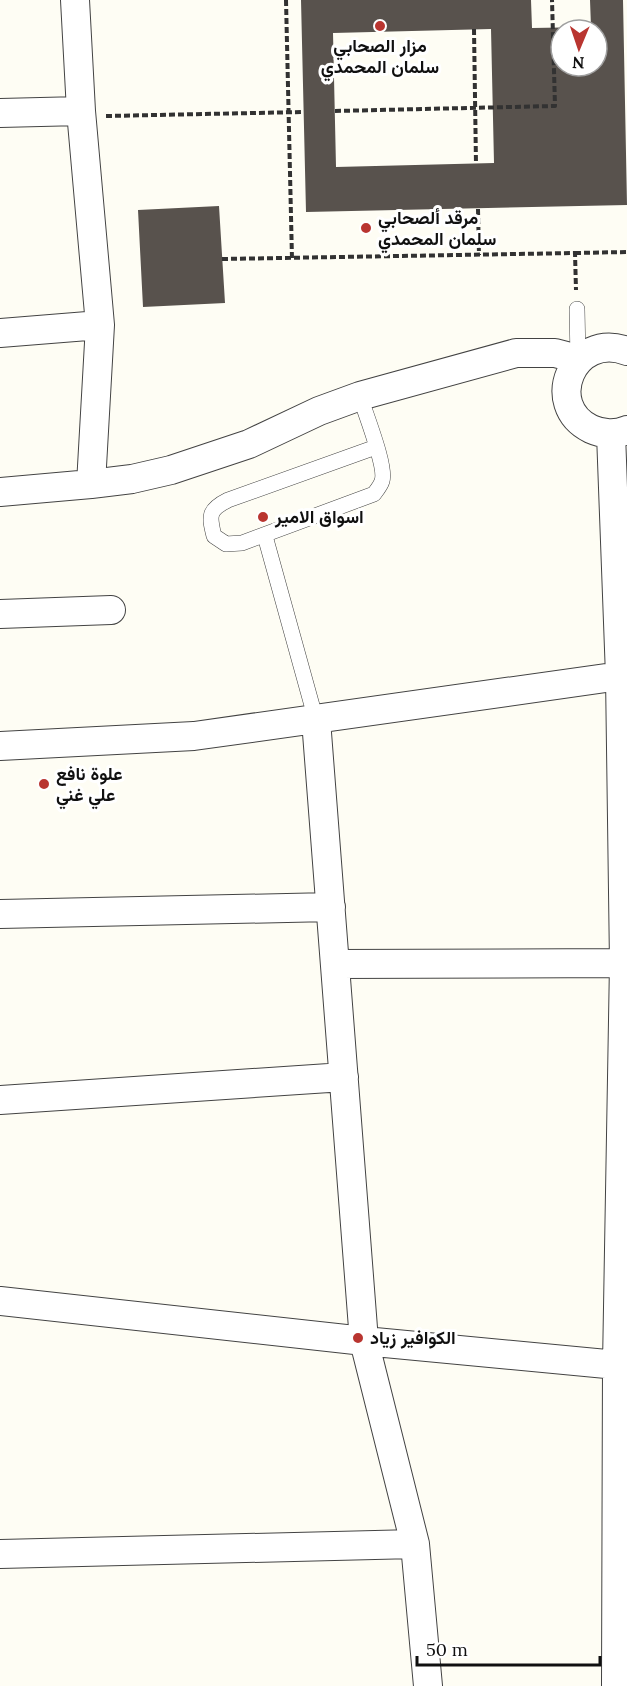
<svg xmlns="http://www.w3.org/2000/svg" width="627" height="1686" font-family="Lora,Vazirmatn,serif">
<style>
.building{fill:#58524d;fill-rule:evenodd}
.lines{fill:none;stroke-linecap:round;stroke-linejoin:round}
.lane-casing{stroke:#434343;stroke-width:16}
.street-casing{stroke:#434343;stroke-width:30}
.path{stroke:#323232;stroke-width:4;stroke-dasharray:6 3;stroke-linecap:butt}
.lane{stroke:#fff;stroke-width:15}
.street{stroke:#fff;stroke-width:28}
.poi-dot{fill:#b93530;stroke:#fff;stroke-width:2}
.labels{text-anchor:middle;stroke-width:6;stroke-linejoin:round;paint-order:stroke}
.poi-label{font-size:18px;font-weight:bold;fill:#101010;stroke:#fff;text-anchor:start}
</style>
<rect width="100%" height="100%" fill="#fefdf4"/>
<path class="building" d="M 301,0 L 531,0 L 532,28 L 591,27 L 590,0 L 623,0 L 627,205 L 306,212 ZM 491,29 L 494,163 L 336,167 L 333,33 ZM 561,30 L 597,30 L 597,66 L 561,66 Z
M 219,206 L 225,303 L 143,307 L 138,210 Z"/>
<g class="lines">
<defs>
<path id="lane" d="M 577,309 L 578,359
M 360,396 C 365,413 387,467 382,481 C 381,485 377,490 374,494 L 242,543 L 226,544 L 214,536 C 209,516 208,510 228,500 L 376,447
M 265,536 L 316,720"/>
<path id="street" d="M 75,0 L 81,111 L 100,325 L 91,484
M 0,113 L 81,111
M 0,333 L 100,325
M 627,351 C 573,331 542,405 591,429 C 602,434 616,435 627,430
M 611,434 L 620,676 L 624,963 L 617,1365 L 616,1686
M 0,492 L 91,484 L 132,479 L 171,470 L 249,444 L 319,411 L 360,396 L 516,353 L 555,353 L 578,359
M 0,614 L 111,610
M 316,720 L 364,1341 L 415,1544 L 428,1686
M 0,746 L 194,736 L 620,676 L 627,678
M 0,914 L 331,907
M 335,964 L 627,963
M 0,1100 L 344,1077
M 0,1301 L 364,1341 L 617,1365 L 627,1363
M 0,1554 L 415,1544"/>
</defs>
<use href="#lane" class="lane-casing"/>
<use href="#street" class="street-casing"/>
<path class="path" d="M 286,0 L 292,259
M 474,29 L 476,164
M 335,111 L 555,106 L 552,0
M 106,116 L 303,112
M 478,209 L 479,255
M 575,253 L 627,252
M 222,259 L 575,253 L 576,290"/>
<use href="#lane" class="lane"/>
<use href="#street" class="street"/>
</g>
<g class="poi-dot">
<circle cx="380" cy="26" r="6"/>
<circle cx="366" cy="228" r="6"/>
<circle cx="263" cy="517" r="6"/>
<circle cx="44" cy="784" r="6"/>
<circle cx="358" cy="1338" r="6"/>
</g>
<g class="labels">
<g class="poi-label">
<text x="380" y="52" text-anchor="middle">مزار الصحابي<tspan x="380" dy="21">سلمان المحمدي</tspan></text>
<text x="378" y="224">مرقد ألصحابي<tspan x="378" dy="21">سلمان المحمدي</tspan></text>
<text x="275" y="523">اسواق الامير</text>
<text x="56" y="780">علوة نافع<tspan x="56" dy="21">علي غني</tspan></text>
<text x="370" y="1344">الكوافير زياد</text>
</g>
</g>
<g transform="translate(579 48) rotate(182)"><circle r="28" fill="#ffffff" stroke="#9f9f9f" stroke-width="1.5"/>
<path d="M0-4.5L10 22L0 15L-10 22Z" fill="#b93530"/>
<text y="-9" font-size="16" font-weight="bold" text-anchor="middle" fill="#101010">N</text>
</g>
<path d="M417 1656v9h183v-9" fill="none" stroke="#101010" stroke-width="3"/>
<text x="426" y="1656" font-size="18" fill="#101010" stroke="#ffffff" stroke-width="4.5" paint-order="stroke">50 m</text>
</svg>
